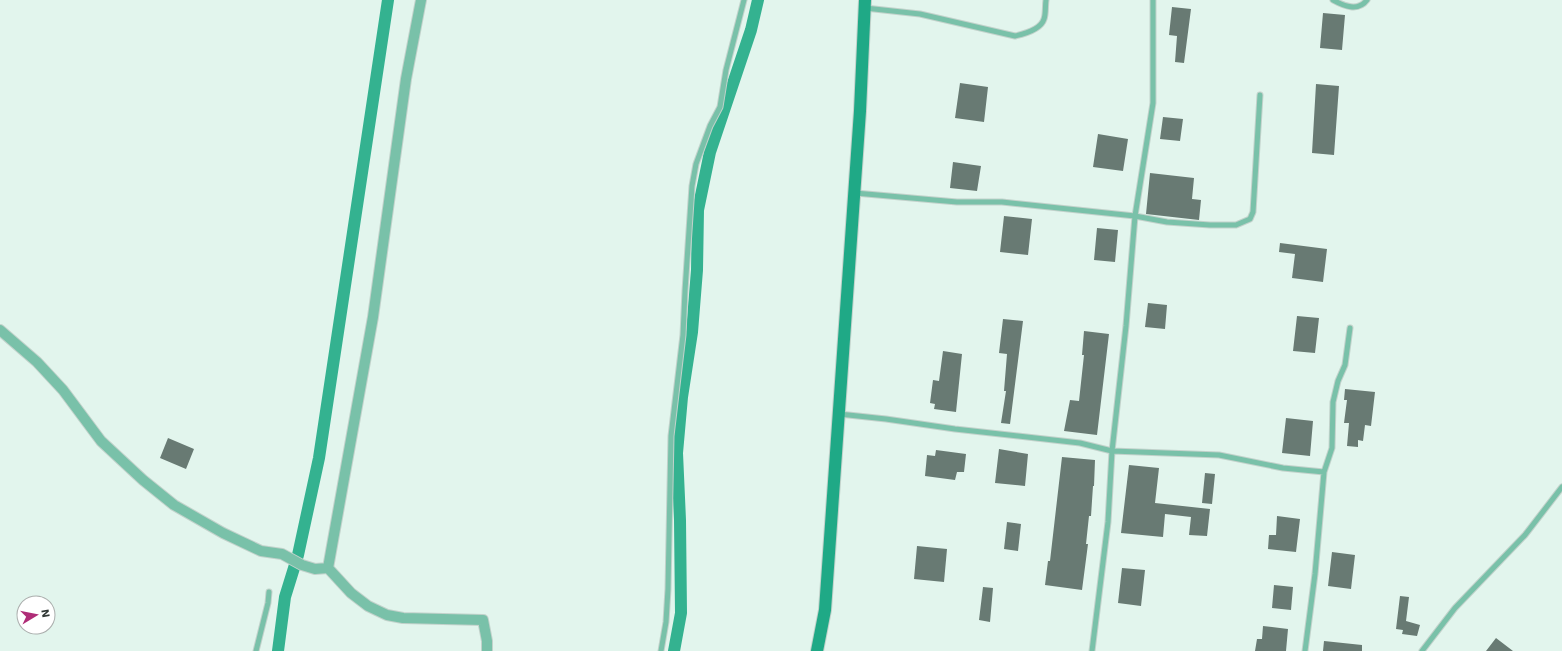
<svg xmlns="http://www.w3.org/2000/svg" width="1562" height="651" font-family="'Work Sans',sans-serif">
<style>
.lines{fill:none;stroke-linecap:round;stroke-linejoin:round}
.canal{stroke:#34b290;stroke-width:12}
.building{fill:#687a73}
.lane-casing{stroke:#c2d2cb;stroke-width:7}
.street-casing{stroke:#c2d2cb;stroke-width:12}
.secondary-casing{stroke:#c2d2cb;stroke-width:14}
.lane{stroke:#79c1a9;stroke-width:5}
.street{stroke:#79c1a9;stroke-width:10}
.secondary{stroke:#1fa986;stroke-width:12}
</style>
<rect width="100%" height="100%" fill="#e2f5ed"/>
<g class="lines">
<path class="canal" d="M 278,651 L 285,597 L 298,555 L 319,458 L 388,0
M 674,651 L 681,613 L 680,520 L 677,453 L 682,397 L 692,332 L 697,270 L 698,210 L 710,152 L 751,30 L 758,0"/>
</g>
<path class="building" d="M 1172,7 L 1191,9 L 1184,63 L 1175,62 L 1177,36 L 1169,35 Z
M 1323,13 L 1345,15 L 1342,50 L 1320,48 Z
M 960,83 L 988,87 L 984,122 L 955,118 Z
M 1316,84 L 1339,86 L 1334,155 L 1312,153 Z
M 1163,117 L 1183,119 L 1180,141 L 1160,139 Z
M 1098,134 L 1128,139 L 1123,171 L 1093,167 Z
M 953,162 L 981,166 L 977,191 L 950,188 Z
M 1150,173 L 1194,178 L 1192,199 L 1201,200 L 1199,220 L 1146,214 Z
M 1004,216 L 1032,219 L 1028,255 L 1000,252 Z
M 1097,228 L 1118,230 L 1115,262 L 1094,260 Z
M 1280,243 L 1327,249 L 1323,282 L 1292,278 L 1295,254 L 1279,252 Z
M 1148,303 L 1167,305 L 1165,329 L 1145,327 Z
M 1297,316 L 1319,318 L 1315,353 L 1293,351 Z
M 1003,319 L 1023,321 L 1010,424 L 1001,423 L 1006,391 L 1004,391 L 1007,354 L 999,353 Z
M 1084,331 L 1109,334 L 1097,435 L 1064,431 L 1070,400 L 1079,401 L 1084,355 L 1082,355 Z
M 943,351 L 962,354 L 956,412 L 934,409 L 935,404 L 930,403 L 933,380 L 939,381 Z
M 1345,389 L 1375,392 L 1371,426 L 1365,425 L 1363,441 L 1358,440 L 1358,447 L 1347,446 L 1349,423 L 1344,423 L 1347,400 L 1344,400 Z
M 1286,418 L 1313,421 L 1310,456 L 1282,453 Z
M 168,438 L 194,449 L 186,469 L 160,458 Z
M 999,449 L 1028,454 L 1025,486 L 995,483 Z
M 936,450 L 966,454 L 964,472 L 957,472 L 955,480 L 925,476 L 927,455 L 935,456 Z
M 1062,457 L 1095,460 L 1094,486 L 1093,486 L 1091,516 L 1089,516 L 1086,544 L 1088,544 L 1082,590 L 1045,585 L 1048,561 L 1050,561 Z
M 1129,465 L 1159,468 L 1155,503 L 1210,509 L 1207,536 L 1189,535 L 1191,517 L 1165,514 L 1163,537 L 1121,533 Z
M 1205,473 L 1215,474 L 1212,504 L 1202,503 Z
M 1277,516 L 1300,519 L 1296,552 L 1268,549 L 1269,535 L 1276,535 Z
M 1007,522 L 1021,524 L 1018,551 L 1004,549 Z
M 917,546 L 947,549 L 944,582 L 914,579 Z
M 1332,552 L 1355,555 L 1351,589 L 1328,586 Z
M 1122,568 L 1145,570 L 1141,606 L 1118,603 Z
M 1274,585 L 1293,587 L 1291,610 L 1272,608 Z
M 983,587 L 993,588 L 990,622 L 979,620 Z
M 1400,596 L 1409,597 L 1406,621 L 1420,625 L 1417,636 L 1402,634 L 1403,630 L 1396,629 Z
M 1263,626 L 1288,629 L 1286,651 L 1255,651 L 1257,639 L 1262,639 Z
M 1496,638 L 1513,651 L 1486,651 Z
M 1324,641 L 1362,645 L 1362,651 L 1323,651 Z"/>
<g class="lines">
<defs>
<path id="lane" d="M 1333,0 C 1344,6 1358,12 1367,0
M 865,8 L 920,14 L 1015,36 C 1024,34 1041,29 1044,19 C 1046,14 1045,6 1046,0
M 855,193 L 957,202 L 1002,202 L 1135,216 L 1167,222 L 1210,225 L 1236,225 L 1250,219 L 1253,212 L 1260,95
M 839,414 L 886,419 L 955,429 L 1080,443 L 1112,451 L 1219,455 L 1283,468 L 1324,472
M 256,651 L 268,603 L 269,592
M 661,651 L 666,622 L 668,589 L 671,436 L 683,335 L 685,291 L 692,186 L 696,164 L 710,126 L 720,107 L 726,70 L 744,0
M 1092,651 L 1108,522 L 1112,451 L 1126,326 L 1135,216 L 1153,103 L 1153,0
M 1305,651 L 1315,574 L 1324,472 L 1332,448 L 1333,402 L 1338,381 L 1345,365 L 1350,328
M 1422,651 L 1455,608 L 1525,535 L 1562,487"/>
<path id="street" d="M 0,330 L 37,362 L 63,390 L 101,441 L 143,480 L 174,505 L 223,533 L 261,551 L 282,554 L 302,565 L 315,569 L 328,568 L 351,593 L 368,606 L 387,615 L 403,618 L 483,620 L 487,641 L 487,651
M 328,568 L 373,317 L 406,79 L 421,0"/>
<path id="secondary" d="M 817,651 L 825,610 L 860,111 L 865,0"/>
</defs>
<use href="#lane" class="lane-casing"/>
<use href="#street" class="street-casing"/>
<use href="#secondary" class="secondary-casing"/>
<use href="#lane" class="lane"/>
<use href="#street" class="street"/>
<use href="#secondary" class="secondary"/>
</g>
<g transform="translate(36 615) rotate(80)"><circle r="19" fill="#ffffff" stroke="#abaead"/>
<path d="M0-3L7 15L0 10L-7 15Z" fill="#af2c77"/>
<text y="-6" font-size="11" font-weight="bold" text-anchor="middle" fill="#2e3532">N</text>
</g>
</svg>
